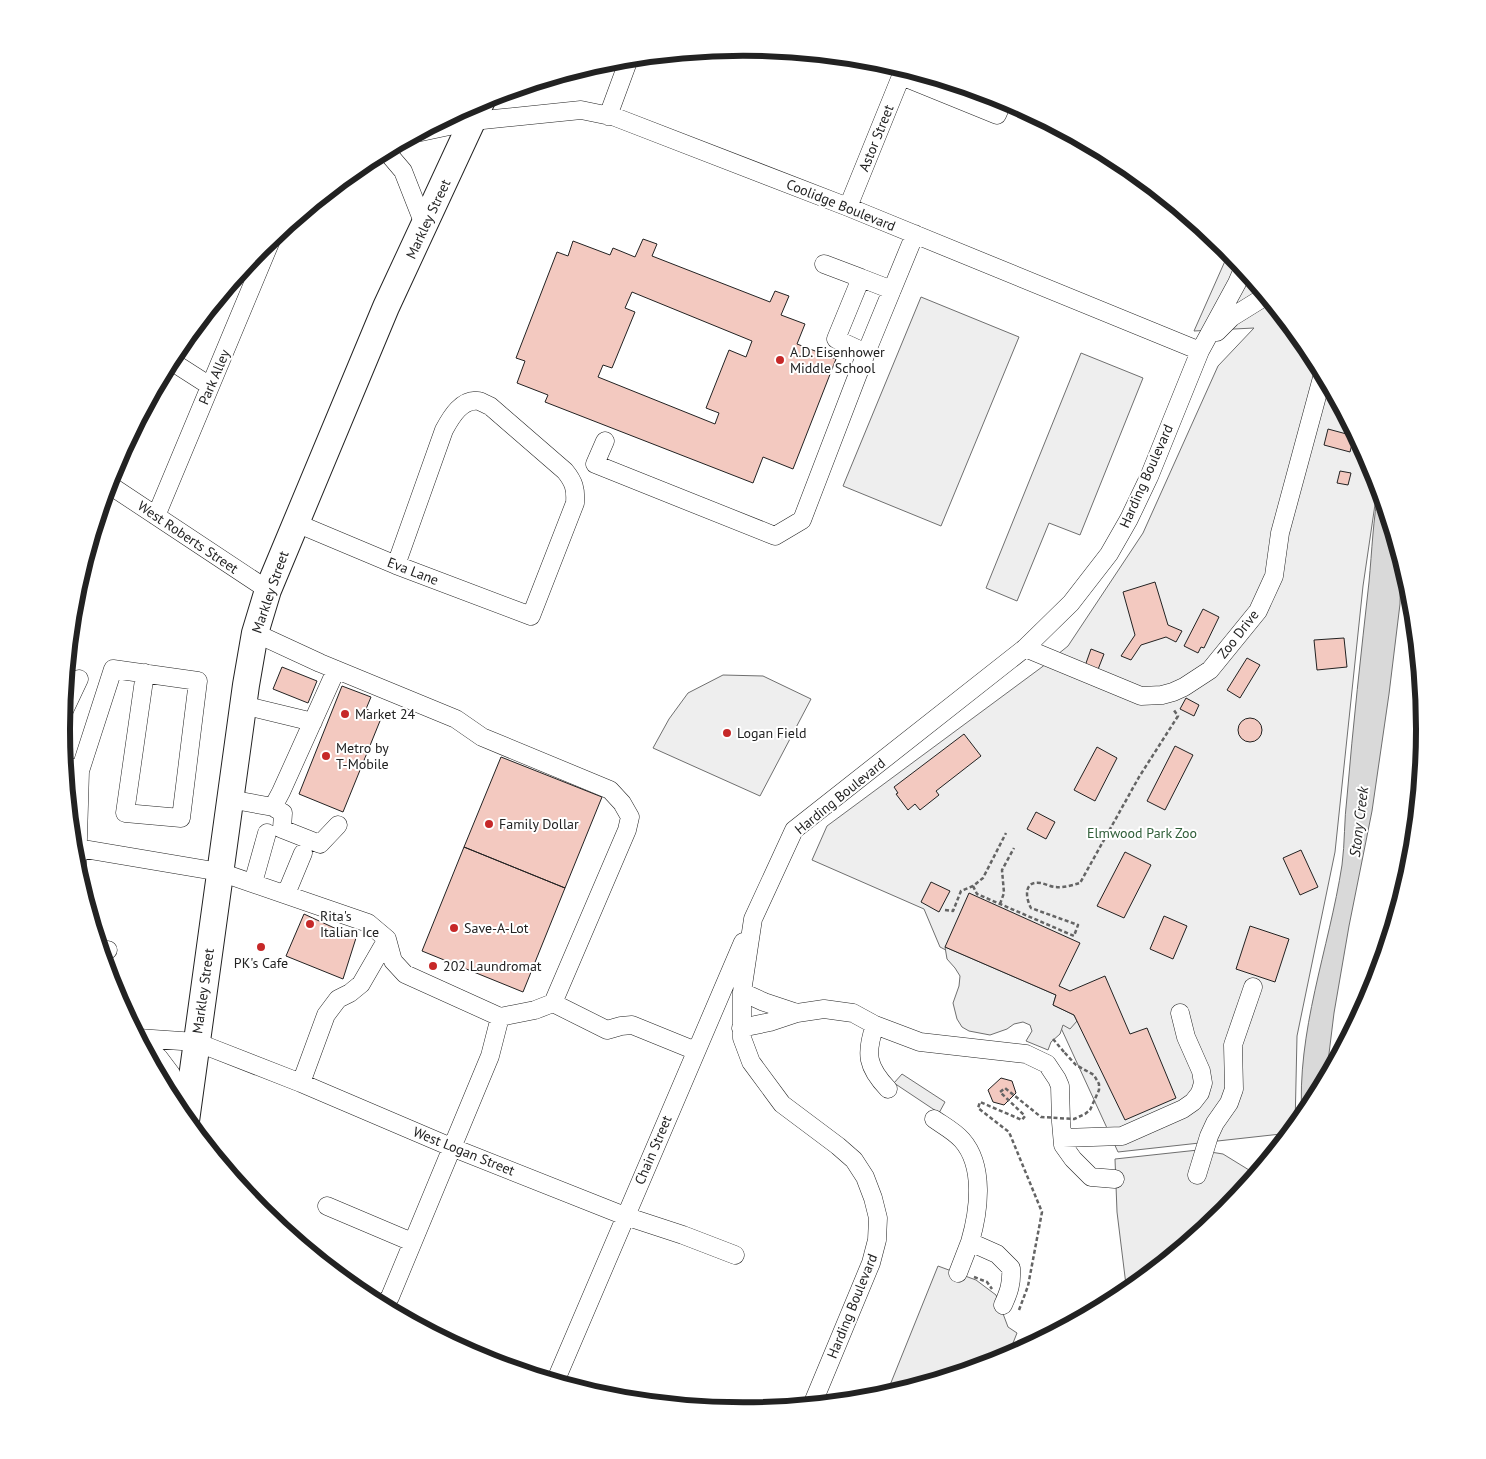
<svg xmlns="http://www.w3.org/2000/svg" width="1486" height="1459" font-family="'PT Sans',sans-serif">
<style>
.green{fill:#eee;stroke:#6f6f6f}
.parking{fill:#ededed;stroke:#6f6f6f}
.water{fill:#d9d9d9;stroke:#6f6f6f}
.building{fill:#f3c9c0;stroke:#222;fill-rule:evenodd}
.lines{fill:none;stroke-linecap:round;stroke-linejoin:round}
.minor-casing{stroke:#222;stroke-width:19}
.highway-casing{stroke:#222;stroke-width:28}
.path{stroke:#646464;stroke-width:2.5;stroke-dasharray:4 2.5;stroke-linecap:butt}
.minor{stroke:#fff;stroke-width:18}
.highway{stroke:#fff;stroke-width:26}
.path-bridge{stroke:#646464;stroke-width:2.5;stroke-dasharray:4 2.5;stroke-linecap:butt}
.poi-dot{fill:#c62828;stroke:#fff;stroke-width:2}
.labels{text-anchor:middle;stroke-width:4;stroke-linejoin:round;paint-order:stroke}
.street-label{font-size:14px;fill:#222;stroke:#fff}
.poi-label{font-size:14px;fill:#222;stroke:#fff;text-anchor:start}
.park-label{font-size:14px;fill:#2f5e38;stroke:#fff}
.water-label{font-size:15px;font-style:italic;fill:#222;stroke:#fff}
.rim{fill:none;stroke:#222;stroke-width:6}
</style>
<rect width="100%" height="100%" fill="#fff"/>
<path class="green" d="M 1229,252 L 1310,351 L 1373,469 L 1378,484 L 1363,586 L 1335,852 L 1297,1036 L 1295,1127 L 1290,1133 L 1118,1152 L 1050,1004 L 940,947 L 924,909 L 812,860 L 827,826 L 1042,667 L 1068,646 L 1143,533 L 1218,366 L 1254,328 L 1194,331 Z
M 921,297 L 1019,337 L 941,526 L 843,486 Z
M 1081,353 L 1143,378 L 1080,535 L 1049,523 L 1017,601 L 986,588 Z
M 723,675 L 763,676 L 811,699 L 760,796 L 653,748 L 669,719 L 688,693 Z"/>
<path class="parking" d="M 945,947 L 1056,995 L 1053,1005 L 1074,1015 L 1077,1021 L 1070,1029 L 1063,1025 L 1060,1034 L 1051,1042 L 1048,1050 L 1026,1041 L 1032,1031 L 1030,1025 L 1023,1022 L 1014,1024 L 1007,1029 L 990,1035 L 969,1031 L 962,1027 L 957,1019 L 953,1003 L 959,986 L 960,976 L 955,968 L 947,959 Z
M 902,1074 L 945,1102 L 939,1113 L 894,1083 Z
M 1198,1150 L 1223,1154 L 1249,1170 L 1255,1175 L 1225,1212 L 1127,1293 L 1117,1212 L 1115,1159 Z
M 938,1266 L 976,1280 L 996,1295 L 1008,1327 L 1017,1333 L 1007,1358 L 1004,1360 L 886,1395 Z"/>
<path class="water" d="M 1379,488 L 1401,562 L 1400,604 L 1389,694 L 1372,811 L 1349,926 L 1334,1013 L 1326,1078 L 1310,1109 L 1302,1118 C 1296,1032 1329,949 1342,865 C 1345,843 1344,820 1347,797 C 1353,725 1361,654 1369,582 C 1372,551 1373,519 1379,488 Z"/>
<path class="building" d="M 643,239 L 657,244 L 652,256 L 770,302 L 775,291 L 789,296 L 781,315 L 805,324 L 797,344 L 836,359 L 793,469 L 763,457 L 753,483 L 545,402 L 548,395 L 517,383 L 525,361 L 516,358 L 557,252 L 568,256 L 573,241 L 610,255 L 613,248 L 635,257 ZM 632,292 L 752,341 L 746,357 L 729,350 L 706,408 L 719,413 L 715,424 L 598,377 L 603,365 L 612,368 L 635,312 L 625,308 Z
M 1328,429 L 1354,436 L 1350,452 L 1324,445 Z
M 1340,471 L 1351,473 L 1348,485 L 1337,483 Z
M 1155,582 L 1168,625 L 1182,631 L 1176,642 L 1166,637 L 1141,645 L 1131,660 L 1121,656 L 1135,635 L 1123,592 Z
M 1203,609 L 1219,617 L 1204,648 L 1201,647 L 1198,653 L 1184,646 Z
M 1344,638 L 1347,667 L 1317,670 L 1314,640 Z
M 1091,649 L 1104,654 L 1097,672 L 1085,666 Z
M 1247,658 L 1260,665 L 1240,698 L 1227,690 Z
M 282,667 L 317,681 L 308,703 L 273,689 Z
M 342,686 L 371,697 L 366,709 L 382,716 L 343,812 L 299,794 Z
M 1186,698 L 1199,705 L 1194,716 L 1180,709 Z
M1238 730a12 12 0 1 1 24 0a12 12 0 1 1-24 0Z
M 964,734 L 981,756 L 936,791 L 939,795 L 920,810 L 915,804 L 908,810 L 896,794 L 898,793 L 894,787 Z
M 1175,746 L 1193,755 L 1165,810 L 1147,801 Z
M 1097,747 L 1117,758 L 1095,801 L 1074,790 Z
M 501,757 L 602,797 L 565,888 L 464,847 Z
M 1036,812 L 1055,822 L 1046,839 L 1027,829 Z
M 464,847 L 565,888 L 523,992 L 422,951 Z
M 1301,850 L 1318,887 L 1300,895 L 1283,858 Z
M 1125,852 L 1151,865 L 1124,918 L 1097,906 Z
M 931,882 L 950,891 L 939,912 L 921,902 Z
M 969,893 L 1080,943 L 1059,986 L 1070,991 L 1105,976 L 1130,1034 L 1147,1028 L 1176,1098 L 1125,1120 L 1074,1015 L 1053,1005 L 1056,995 L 945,947 Z
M 304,914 L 356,938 L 343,979 L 286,956 Z
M 1164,916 L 1187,926 L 1173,959 L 1150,949 Z
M 1250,926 L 1289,939 L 1275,982 L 1236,969 Z
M 1001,1078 L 1012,1081 L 1016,1093 L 1004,1105 L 993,1102 L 988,1090 Z"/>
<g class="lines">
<defs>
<path id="minor" d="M 901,76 L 997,115 L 1004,99
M 608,116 L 629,59
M 421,132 L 473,121 L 581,110 L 615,117 L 848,207 L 1200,351
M 386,151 L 403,171 L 425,227
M 848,207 L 904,69
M 824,264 L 861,278 L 836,339 L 866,353
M 861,278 L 892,290
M 1217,332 L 1232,317 L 1261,299 L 1264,294
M 171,361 L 210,386
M 605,441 L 595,464 L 775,536 L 802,520 L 866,353 L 915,234
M 108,484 L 268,590
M 156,516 L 272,238
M 296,523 L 396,565 L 531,616 L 575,503 C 576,489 574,482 565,471 L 490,406 C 487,405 482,402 479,401 C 462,398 451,417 444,430 L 396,565
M 255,633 L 320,663 L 456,719 L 482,737 L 610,790 L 622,803 L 630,817 L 627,830 L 553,1003
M 1025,648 L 1141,696 L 1162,695 L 1173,692 L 1184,687 L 1210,670 L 1258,611 L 1274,576 L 1280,533 L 1323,374
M 243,705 L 313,722
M 62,715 L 79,679
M 65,765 L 80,771
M 229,799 L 273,807 L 281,792 L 336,670
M 273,807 L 283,813 L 282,829 L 320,844 L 338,825
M 78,848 L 220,872 L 368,923 L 387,939 L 393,961 L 405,974 L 500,1017 L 535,1010 L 553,1003 L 607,1030 L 621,1026 L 632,1025 L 696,1051
M 77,871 L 80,771 L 113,669 L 198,681 L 181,818 L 125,813 L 145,673
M 253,883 L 267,833
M 286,894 L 303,853
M 101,950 L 108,950
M 742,992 L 764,1002 L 797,1013
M 875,1025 C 865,1054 867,1067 888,1089
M 741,1028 L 770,1022 L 797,1013 L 824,1009 L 853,1013 L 875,1025 L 920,1042 L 1026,1054 L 1047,1064 L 1057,1079 L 1060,1086 L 1061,1122 L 1063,1145 L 1073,1159 L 1091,1177 L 1115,1179
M 138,1038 L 196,1042 L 301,1083 L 451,1147 L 625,1216 L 683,1235 L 735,1255
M 139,1040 L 159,1058 L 171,1074 L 187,1108
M 301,1083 L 326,1015 L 338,999 L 350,993 L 361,984 L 387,939
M 934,1119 C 944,1126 954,1131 962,1140 C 985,1166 979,1211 970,1242
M 1063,1138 L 1122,1136 L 1183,1109 L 1193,1102 L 1200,1093 L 1203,1083 L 1201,1071 L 1186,1037 L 1180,1013
M 1197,1175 L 1209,1136 L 1215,1123 L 1229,1103 L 1234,1089 L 1233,1045 L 1253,987
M 327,1206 L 412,1242
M 958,1273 L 970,1242 L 997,1254 L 1011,1268 C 1012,1283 1009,1292 1003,1305
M 380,1305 L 382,1305 L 390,1297 L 490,1056 L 500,1017
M 555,1382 L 743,942
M 812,1405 L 871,1263 L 877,1240 L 878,1218 L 873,1198 L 865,1177 L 854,1160 L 838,1146 L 782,1104 L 751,1062 L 742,1038 L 742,992 L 753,919 L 794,830 L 1025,648 L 1071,603 L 1109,554 L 1129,519 L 1149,477 L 1200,351 L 1237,283 L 1243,269"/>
<path id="highway" d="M 186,1121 L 246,685 L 255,633 L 268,590 L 386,307 L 482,100"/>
</defs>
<use href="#minor" class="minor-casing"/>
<use href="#highway" class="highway-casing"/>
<path class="path" d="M 973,886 L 977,894 L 1074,936 L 1078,925 L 1031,908 C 1025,897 1024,880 1041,883 C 1046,884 1051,887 1056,887 C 1063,888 1073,885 1080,883 L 1139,777 L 1178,716 L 1173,709
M 1000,904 L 1004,893 L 1002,870 L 1014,848
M 945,910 L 953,911 L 961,891 L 973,886 L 983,878 L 1006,833
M 1053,1039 L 1064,1052
M 974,1277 L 987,1282 L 992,1289"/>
<use href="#minor" class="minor"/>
<use href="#highway" class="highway"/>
<path class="path-bridge" d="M 1019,1310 L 1028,1286 L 1042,1212 L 1009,1132 L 978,1108 L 980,1102 L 1022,1120 L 1025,1116 L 1000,1092 L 1005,1088 L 1041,1117 L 1074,1119 L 1085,1114 L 1090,1110 L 1099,1090 L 1099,1084 L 1094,1075 L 1076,1065 L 1064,1052"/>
</g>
<g class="poi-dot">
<circle cx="780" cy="360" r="5"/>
<circle cx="345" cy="714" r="5"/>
<circle cx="727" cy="733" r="5"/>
<circle cx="326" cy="756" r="5"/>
<circle cx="489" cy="824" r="5"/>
<circle cx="310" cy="924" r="5"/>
<circle cx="454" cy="928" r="5"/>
<circle cx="261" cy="947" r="5"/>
<circle cx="433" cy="966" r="5"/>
</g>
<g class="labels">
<g class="street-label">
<text transform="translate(876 138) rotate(-68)" y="5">Astor Street</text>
<text transform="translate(841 205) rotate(22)" y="5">Coolidge Boulevard</text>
<text transform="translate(428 219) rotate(-65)" y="5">Markley Street</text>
<text transform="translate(214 377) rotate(-67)" y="5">Park Alley</text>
<text transform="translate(1146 476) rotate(-66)" y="5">Harding Boulevard</text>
<text transform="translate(188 537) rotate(34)" y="5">West Roberts Street</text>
<text transform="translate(413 571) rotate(21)" y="5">Eva Lane</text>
<text transform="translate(270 592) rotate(-71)" y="5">Markley Street</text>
<text transform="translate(1238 634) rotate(-52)" y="5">Zoo Drive</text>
<text transform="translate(840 796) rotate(-39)" y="5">Harding Boulevard</text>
<text transform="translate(203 991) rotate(-82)" y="5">Markley Street</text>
<text transform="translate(653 1150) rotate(-67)" y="5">Chain Street</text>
<text transform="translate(464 1151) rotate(22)" y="5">West Logan Street</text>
<text transform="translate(852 1306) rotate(-68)" y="5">Harding Boulevard</text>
</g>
<g class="poi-label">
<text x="790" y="357">A.D. Eisenhower<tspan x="790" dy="16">Middle School</tspan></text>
<text x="355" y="719">Market 24</text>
<text x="737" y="738">Logan Field</text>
<text x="336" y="753">Metro by<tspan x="336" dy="16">T-Mobile</tspan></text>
<text x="499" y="829">Family Dollar</text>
<text x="320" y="921">Rita's<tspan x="320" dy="16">Italian Ice</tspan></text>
<text x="464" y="933">Save-A-Lot</text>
<text x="261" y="968" text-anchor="middle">PK's Cafe</text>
<text x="443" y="971">202 Laundromat</text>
</g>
<g class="park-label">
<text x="1142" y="838">Elmwood Park Zoo</text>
</g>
<g class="water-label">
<text transform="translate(1359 822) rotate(-83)" y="5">Stony Creek</text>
</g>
</g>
<path d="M0 0H1486V1459H0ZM70 729a673 673 0 1 1 1346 0a673 673 0 1 1-1346 0Z" fill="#fff" fill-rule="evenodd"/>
<path class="rim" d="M70 729a673 673 0 1 1 1346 0a673 673 0 1 1-1346 0Z"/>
</svg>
